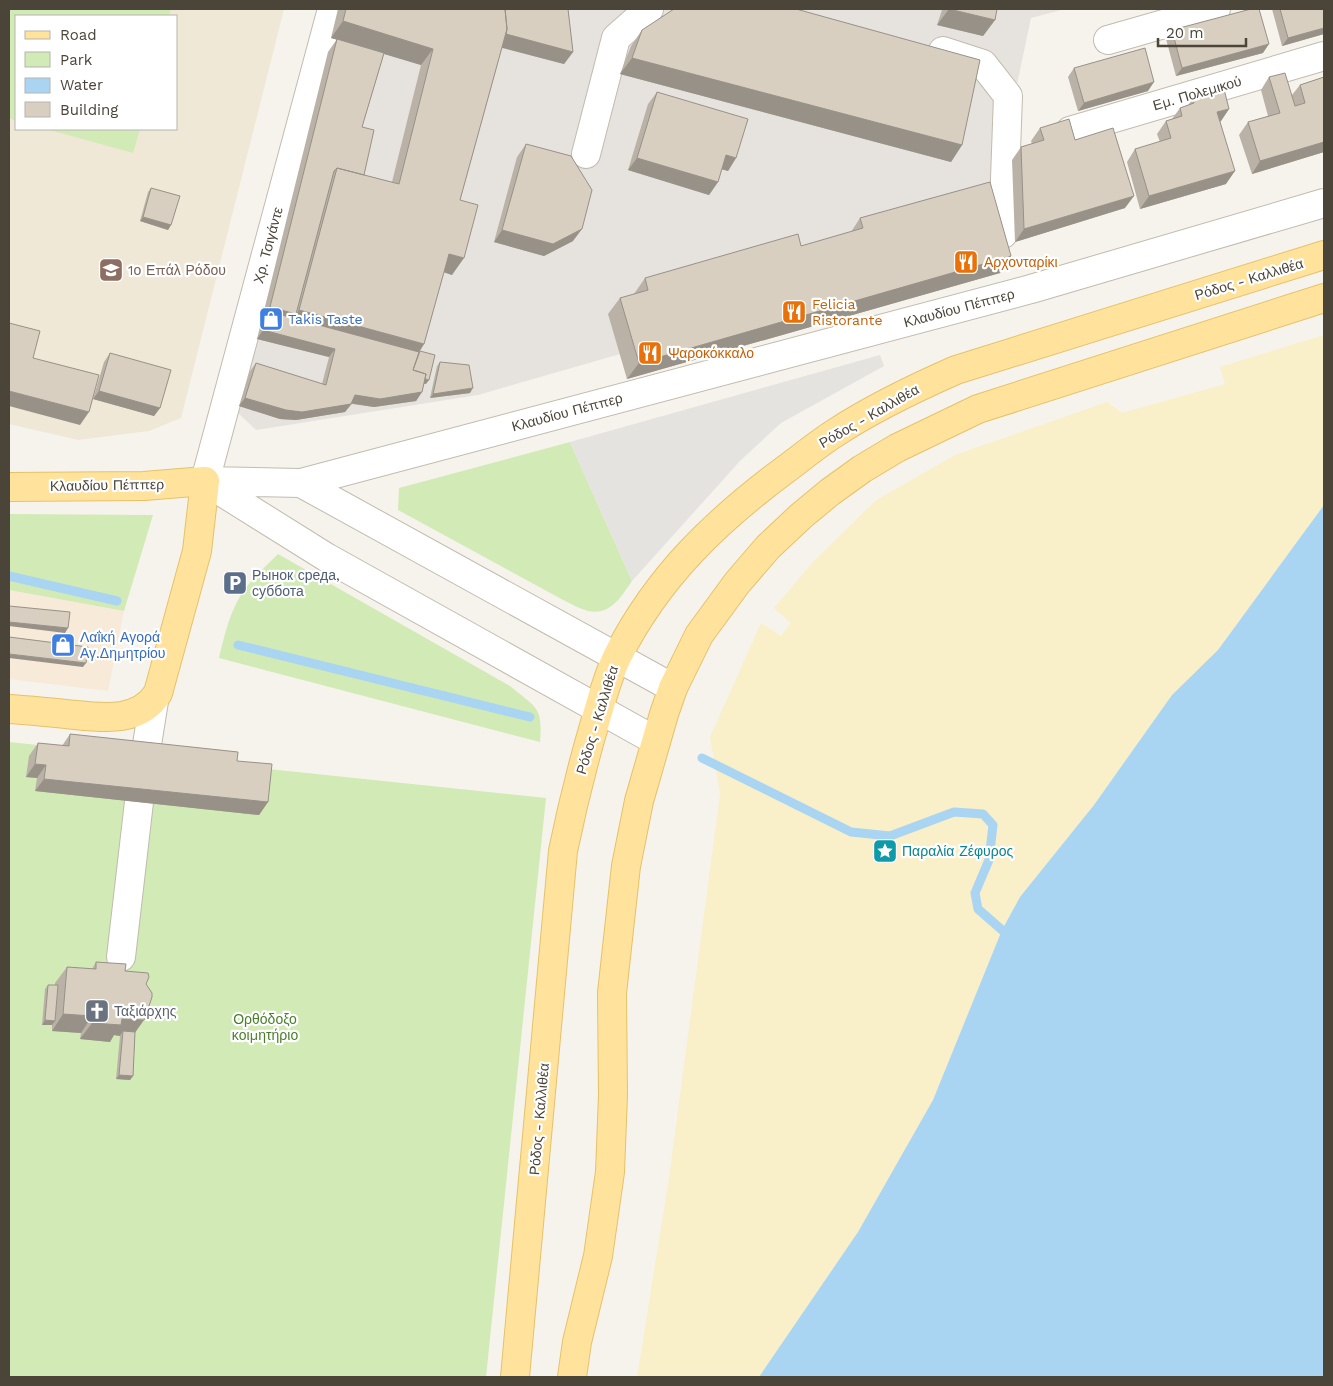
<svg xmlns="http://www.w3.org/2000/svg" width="1333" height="1386" font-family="'Work Sans',sans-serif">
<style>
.commercial{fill:#f7ead8}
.industrial{fill:#e6e2dd}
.education{fill:#efe8d6;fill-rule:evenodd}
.green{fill:#d2eab5}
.sand{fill:#f9efc9}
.parking{fill:#e5e3e0}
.water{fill:#a9d4f2}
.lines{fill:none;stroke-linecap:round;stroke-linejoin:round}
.stream{stroke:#a9d4f2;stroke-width:9}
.minor-casing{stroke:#c2bbae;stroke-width:30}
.major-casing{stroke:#e6c16a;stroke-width:30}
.minor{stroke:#fff;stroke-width:28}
.major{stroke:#ffe39c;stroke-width:28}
.wall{fill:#bab2a6;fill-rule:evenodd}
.shaded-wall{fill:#979187}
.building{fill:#d8cfc1;stroke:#979187}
.labels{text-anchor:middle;stroke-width:4.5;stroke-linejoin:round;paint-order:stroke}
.street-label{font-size:14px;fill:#4b4439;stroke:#fff}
.food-label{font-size:14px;fill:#c56008;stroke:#fff;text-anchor:start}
.education-label{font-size:14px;fill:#785e54;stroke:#fff;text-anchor:start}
.shop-label{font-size:14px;fill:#366cbe;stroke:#fff;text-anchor:start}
.service-label{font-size:14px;fill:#4e5e75;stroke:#fff;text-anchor:start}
.culture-label{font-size:14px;fill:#0d838f;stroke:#fff;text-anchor:start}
.worship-label{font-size:14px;fill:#5b616d;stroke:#fff;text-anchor:start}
.park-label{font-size:14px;fill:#4a7f2a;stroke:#fff}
</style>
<rect width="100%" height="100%" fill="#f6f3ec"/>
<path class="commercial" d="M 9,590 L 124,611 L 108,691 L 9,679 Z"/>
<path class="industrial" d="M 335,9 L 1065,9 L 1031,18 L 982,250 L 478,395 L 256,430 L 236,411 Z"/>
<path class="education" d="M 9,9 L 284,9 L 181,418 L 149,431 L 78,440 L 9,424 ZM 16,16 L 176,16 L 176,129 L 16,129 Z"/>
<path class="green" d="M 9,9 L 171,9 L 169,16 L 16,16 L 16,121 L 9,118 Z
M 46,129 L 140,129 L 133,153 Z
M 570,442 L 632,581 C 621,597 610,616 588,611 C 580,609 572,604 565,601 L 398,510 L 399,488 Z
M 9,514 L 153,515 L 124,611 L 9,590 Z
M 278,554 L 510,686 C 536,708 543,706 540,742 L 219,658 C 225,633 231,606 248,585 C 257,574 268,564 278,554 Z
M 9,742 L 546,798 L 486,1377 L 9,1377 Z"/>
<path class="sand" d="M 1324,335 L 1324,505 L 1218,650 L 1172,695 L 1094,805 L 1020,897 L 1002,930 L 933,1100 L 858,1232 L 759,1377 L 637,1377 L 669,1178 L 720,794 L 710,737 L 761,623 L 781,636 L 791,623 L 774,608 L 813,562 L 875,501 L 955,455 L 1107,402 L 1122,413 L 1225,384 L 1220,367 Z"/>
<path class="parking" d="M 880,355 L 884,366 L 781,423 L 740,461 L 632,581 L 570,442 Z"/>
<path class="water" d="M 1324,505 L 1324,1377 L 759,1377 L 858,1232 L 933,1100 L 1002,930 L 1020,897 L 1094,805 L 1172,695 L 1218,650 Z"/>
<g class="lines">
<path class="stream" d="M 9,576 L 117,601
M 238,645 L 530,717
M 702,758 L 851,832 L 890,836 L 954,812 L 983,814 L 993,825 L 989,860 L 975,893 L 978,909 L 1002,930"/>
<defs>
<path id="minor" d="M 1108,40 L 1216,9
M 943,51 L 983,64 L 1008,96 L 1003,234
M 1070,131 L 1324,56
M 586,154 L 616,38 L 649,9
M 205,481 L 301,483 L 673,688
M 205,481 L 332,9
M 206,482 L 326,557 L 656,741
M 301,483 L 1031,289 L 1324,203
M 145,757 L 154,701
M 121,957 L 139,802"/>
<path id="major" d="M 9,487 L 144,486 L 205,481 L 197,551 L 158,693 C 138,725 98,717 66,714 C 47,712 28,710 9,709
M 515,1377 L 563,851 C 572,807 583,763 596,719 C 602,698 608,675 618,655 C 658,576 716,521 786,469 C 802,457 818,444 835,433 C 873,408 915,388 956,370 L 1324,255
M 572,1377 L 577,1342 L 598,1256 L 610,1172 L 613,1095 L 612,993 L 626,866 L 639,801 L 664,714 L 673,688 L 699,635 L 737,583 L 768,547 L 801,516 L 830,492 L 862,469 L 897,448 L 978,409 L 1324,298"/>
</defs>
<use href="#minor" class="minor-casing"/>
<use href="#major" class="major-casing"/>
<use href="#minor" class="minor"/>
<use href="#major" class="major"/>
</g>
<path class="wall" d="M 338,9 L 568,9 L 573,52 L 564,64 L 502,48 L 460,200 L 452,275 L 444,272 L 424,344 L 420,351 L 426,384 L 424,384 L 422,392 L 416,401 L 374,407 L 352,404 L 345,412 L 296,420 L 280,419 L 239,406 L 250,371 L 256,363 L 322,384 L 329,357 L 257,339 L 328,52 L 337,39 L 343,41 L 331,38 ZM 384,54 L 421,65 L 392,182 L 364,175 L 362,127 Z
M 937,9 L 997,9 L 995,20 L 983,36 L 937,25 L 942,10 Z
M 1272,9 L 1324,9 L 1324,34 L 1282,46 Z
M 642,30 L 962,145 L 951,162 L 620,74 L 631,46 Z
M 1172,30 L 1263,53 L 1176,76 L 1166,39 Z
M 1074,68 L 1148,91 L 1078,111 L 1068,77 Z
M 1269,77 L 1292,95 L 1300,85 L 1324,77 L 1324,152 L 1252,174 L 1239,135 L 1248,122 L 1268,116 L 1261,90 Z
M 657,92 L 736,158 L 728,171 L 722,169 L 718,182 L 709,195 L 628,170 L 648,104 Z
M 1193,99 L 1229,109 L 1220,122 L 1226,184 L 1140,209 L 1127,162 L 1135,149 L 1160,142 L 1157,134 L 1166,121 L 1172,119 L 1180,108 L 1188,105 Z
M 1040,128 L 1075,140 L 1125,208 L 1015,242 L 1012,160 L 1021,147 L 1032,144 L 1031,141 Z
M 526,144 L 573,241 L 544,256 L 494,242 L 517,157 Z
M 151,188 L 171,225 L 168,230 L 140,221 L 148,192 Z
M 860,218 L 1000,273 L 627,379 L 608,314 L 620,298 L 634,294 L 645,278 L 801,246 L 851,232 Z
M 110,353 L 160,408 L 154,416 L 93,399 L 104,362 Z
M 440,362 L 470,393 L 430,398 L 437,366 Z
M 70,734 L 237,761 L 268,802 L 259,815 L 35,791 L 37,778 L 26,777 L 29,756 L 38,743 L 62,746 Z
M 96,962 L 125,971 L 146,984 L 145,1012 L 135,1032 L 133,1076 L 130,1080 L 116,1079 L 120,1036 L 114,1035 L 110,1042 L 80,1039 L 81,1033 L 52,1031 L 52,1025 L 42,1025 L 45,989 L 48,985 L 55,985 L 55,983 L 67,967 L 92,969 Z"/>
<path class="shaded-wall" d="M 949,9 L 995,20 L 983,36 L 937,25 Z
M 343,21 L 433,49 L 421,65 L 331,38 Z
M 1324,28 L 1324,34 L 1282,46 L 1288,38 Z
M 504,33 L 573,52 L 564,64 L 496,46 Z
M 1269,44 L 1263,53 L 1176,76 L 1182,68 Z
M 632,58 L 962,145 L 951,162 L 620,74 Z
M 1154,82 L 1148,91 L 1078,111 L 1084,103 Z
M 1229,109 L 1221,121 L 1208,125 L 1217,112 Z
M 1324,142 L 1324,152 L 1252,174 L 1260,161 Z
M 726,155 L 736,158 L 728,171 L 717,168 Z
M 637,158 L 718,182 L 709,195 L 628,170 Z
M 1235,171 L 1226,184 L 1140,209 L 1149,196 Z
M 1134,196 L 1125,208 L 1015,242 L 1024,229 Z
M 143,217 L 171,225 L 168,230 L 140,221 Z
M 582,229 L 573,241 L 544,256 L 494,242 L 502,230 Z
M 449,254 L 464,258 L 452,275 L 437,270 Z
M 1011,256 L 1000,273 L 627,379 L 639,363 Z
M 270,307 L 296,314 L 299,310 L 424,344 L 413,361 L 267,311 L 261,320 Z
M 263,330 L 335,349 L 329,357 L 257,339 Z
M 410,374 L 429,380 L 426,384 L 407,379 Z
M 473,388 L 470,393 L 430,398 L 433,394 Z
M 9,391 L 89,412 L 80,425 L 9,406 Z
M 99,391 L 160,408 L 154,416 L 93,399 Z
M 422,392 L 416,401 L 374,407 L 349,403 L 355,395 Z
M 245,398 L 351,404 L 345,412 L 296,420 L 280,419 L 239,406 Z
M 9,622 L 68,628 L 65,633 L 9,626 Z
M 9,654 L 86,663 L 83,667 L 9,658 Z
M 35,764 L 46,765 L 37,778 L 26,777 Z
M 44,779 L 268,802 L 259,815 L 35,791 Z
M 149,1006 L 139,1020 L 144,1020 L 132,1037 L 123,1031 L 120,1036 L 114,1035 L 110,1042 L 80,1039 L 92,1023 L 122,1019 L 145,1009 Z
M 63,1014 L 92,1016 L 81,1033 L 52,1031 Z
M 45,1020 L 55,1021 L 52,1025 L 42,1025 Z
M 119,1075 L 133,1076 L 130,1080 L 116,1079 Z"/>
<path class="building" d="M 346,9 L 505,9 L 507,29 L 460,200 L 478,205 L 464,258 L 449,254 L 424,344 L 299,310 L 337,168 L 399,184 L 433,49 L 343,21 Z
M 505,9 L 568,9 L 573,52 L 506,34 L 507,29 Z
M 674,9 L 796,9 L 980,60 L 962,145 L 632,58 L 642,30 Z
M 949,9 L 997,9 L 995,20 Z
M 1251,9 L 1259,9 L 1269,44 L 1182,68 L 1172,30 Z
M 1280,9 L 1324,9 L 1324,28 L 1288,38 Z
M 337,39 L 384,53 L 362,127 L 374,130 L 364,175 L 337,168 L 334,171 L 296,314 L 270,307 Z
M 1145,48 L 1154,82 L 1084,103 L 1074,68 Z
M 1285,73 L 1295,106 L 1305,103 L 1300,85 L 1324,77 L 1324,142 L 1260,161 L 1248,122 L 1280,113 L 1269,77 Z
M 1224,89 L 1229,109 L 1217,112 L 1235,171 L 1149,196 L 1135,149 L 1171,138 L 1166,121 L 1182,116 L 1180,108 L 1194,103 L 1193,99 Z
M 657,92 L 748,119 L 736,158 L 726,155 L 718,182 L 637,158 Z
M 1069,119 L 1075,140 L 1113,128 L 1134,196 L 1024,229 L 1021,147 L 1044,140 L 1040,128 Z
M 526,144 L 571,156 L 592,190 L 582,229 L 553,244 L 502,230 Z
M 990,182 L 1011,256 L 639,363 L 620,298 L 648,290 L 645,278 L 798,234 L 801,246 L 863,228 L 860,218 Z
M 151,188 L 180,196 L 171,225 L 143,217 Z
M 267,311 L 419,352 L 413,370 L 426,374 L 422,392 L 380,399 L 355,395 L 351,404 L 302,412 L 286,410 L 245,398 L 256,363 L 326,385 L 335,349 L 263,330 Z
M 9,323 L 40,331 L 33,358 L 99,375 L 89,412 L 9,391 Z
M 420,351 L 435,355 L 429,380 L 425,379 L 426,374 L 413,370 Z
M 110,353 L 171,370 L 160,408 L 99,391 Z
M 440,362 L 469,365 L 473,388 L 433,394 Z
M 9,606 L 70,612 L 68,628 L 9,622 Z
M 9,637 L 88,647 L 86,663 L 9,654 Z
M 70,734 L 238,752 L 237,761 L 272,764 L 268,802 L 44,779 L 46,765 L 35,764 L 38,743 L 69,746 Z
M 96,962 L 126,964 L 125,971 L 148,973 L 149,977 L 146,984 L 152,993 L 152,997 L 149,1006 L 145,1009 L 146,1016 L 144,1020 L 122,1019 L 121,1025 L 92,1023 L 92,1016 L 63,1014 L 67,967 L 96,969 Z
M 48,985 L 58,985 L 55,1021 L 45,1020 Z
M 123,1031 L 135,1032 L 133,1076 L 119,1075 Z"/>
<defs>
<symbol id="restaurant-square" viewBox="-11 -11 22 22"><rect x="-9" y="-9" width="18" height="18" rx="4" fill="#e8710a" stroke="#fff"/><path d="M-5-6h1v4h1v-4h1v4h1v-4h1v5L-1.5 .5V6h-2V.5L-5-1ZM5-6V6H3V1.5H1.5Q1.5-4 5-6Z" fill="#fff"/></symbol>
<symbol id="school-square" viewBox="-11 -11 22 22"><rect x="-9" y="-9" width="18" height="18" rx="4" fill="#8d6e63" stroke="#fff"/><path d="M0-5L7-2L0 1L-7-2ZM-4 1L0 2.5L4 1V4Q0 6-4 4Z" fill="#fff"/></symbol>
<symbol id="shop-square" viewBox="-11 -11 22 22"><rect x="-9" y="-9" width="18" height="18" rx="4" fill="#3f7fe0" stroke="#fff"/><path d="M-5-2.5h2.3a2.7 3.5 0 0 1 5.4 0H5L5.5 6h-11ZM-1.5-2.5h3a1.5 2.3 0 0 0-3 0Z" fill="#fff"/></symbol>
<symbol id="parking-square" viewBox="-11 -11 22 22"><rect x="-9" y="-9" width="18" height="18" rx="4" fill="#5c6f8a" stroke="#fff"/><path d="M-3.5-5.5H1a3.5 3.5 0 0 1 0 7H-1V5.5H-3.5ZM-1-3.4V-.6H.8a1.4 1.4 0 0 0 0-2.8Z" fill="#fff"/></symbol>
<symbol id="sight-square" viewBox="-11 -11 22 22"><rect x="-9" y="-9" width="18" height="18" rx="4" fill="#0f9aa8" stroke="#fff"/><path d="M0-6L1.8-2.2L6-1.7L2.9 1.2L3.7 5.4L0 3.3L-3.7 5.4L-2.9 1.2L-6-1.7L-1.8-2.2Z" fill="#fff"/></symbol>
<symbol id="church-square" viewBox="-11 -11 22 22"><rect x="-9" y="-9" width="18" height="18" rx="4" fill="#6b7280" stroke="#fff"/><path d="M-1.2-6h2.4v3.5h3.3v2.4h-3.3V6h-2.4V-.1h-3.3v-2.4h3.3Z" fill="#fff"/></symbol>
</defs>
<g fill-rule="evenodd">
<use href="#restaurant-square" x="952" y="248" width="28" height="28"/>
<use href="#school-square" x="97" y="256" width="28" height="28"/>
<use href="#restaurant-square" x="780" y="298" width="28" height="28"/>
<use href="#shop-square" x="257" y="305" width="28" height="28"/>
<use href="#restaurant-square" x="636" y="339" width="28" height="28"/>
<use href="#parking-square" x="221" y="569" width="28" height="28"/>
<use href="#shop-square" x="49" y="631" width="28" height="28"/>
<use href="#sight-square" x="871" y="837" width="28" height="28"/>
<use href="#church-square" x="83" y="997" width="28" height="28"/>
</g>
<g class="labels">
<g class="street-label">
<text transform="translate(1197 93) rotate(-16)" y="5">Εμ. Πολεμικού</text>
<text transform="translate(268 245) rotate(-75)" y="5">Χρ. Τσιγάντε</text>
<text transform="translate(1249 279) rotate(-17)" y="5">Ρόδος - Καλλιθέα</text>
<text transform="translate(959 308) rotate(-15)" y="5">Κλαυδίου Πέππερ</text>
<text transform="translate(567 412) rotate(-15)" y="5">Κλαυδίου Πέππερ</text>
<text transform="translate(869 416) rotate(-30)" y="5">Ρόδος - Καλλιθέα</text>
<text transform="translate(107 485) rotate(-1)" y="5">Κλαυδίου Πέππερ</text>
<text transform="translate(597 720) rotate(-73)" y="5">Ρόδος - Καλλιθέα</text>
<text transform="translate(539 1119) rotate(-85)" y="5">Ρόδος - Καλλιθέα</text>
</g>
<g class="food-label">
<text x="984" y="267">Αρχονταρίκι</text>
<text x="812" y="309">Felicia<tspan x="812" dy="16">Ristorante</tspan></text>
<text x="668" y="358">Ψαροκόκκαλο</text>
</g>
<g class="education-label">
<text x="128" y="275">1ο Επάλ Ρόδου</text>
</g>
<g class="shop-label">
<text x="288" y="324">Takis Taste</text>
<text x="80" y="642">Λαΐκή Αγορά<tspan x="80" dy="16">Αγ.Δημητρίου</tspan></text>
</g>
<g class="service-label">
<text x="252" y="580">Рынок среда,<tspan x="252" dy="16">суббота</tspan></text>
</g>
<g class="culture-label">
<text x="902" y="856">Παραλία Ζέφυρος</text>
</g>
<g class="worship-label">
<text x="114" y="1016">Ταξιάρχης</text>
</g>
<g class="park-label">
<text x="265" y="1024">Ορθόδοξο<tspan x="265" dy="16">κοιμητήριο</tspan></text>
</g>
</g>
<rect width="1333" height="1386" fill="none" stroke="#4b4439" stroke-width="20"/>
<rect x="15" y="15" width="162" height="115" fill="#ffffff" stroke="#b7b4b0"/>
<rect x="25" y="31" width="25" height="8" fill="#ffe39c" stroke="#b7b4b0"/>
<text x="60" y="40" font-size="15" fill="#4b4439">Road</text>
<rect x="25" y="52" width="25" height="15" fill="#d2eab5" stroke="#b7b4b0"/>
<text x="60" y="65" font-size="15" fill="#4b4439">Park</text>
<rect x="25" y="78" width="25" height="15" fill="#a9d4f2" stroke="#b7b4b0"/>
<text x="60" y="90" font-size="15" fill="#4b4439">Water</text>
<rect x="25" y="102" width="25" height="15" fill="#d8cfc1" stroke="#b7b4b0"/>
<text x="60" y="115" font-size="15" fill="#4b4439">Building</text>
<path d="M1158 38v8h88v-8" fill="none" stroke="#4b4439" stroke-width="2.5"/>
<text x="1166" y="38" font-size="15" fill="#4b4439" stroke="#ffffff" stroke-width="4" paint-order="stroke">20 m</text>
</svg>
